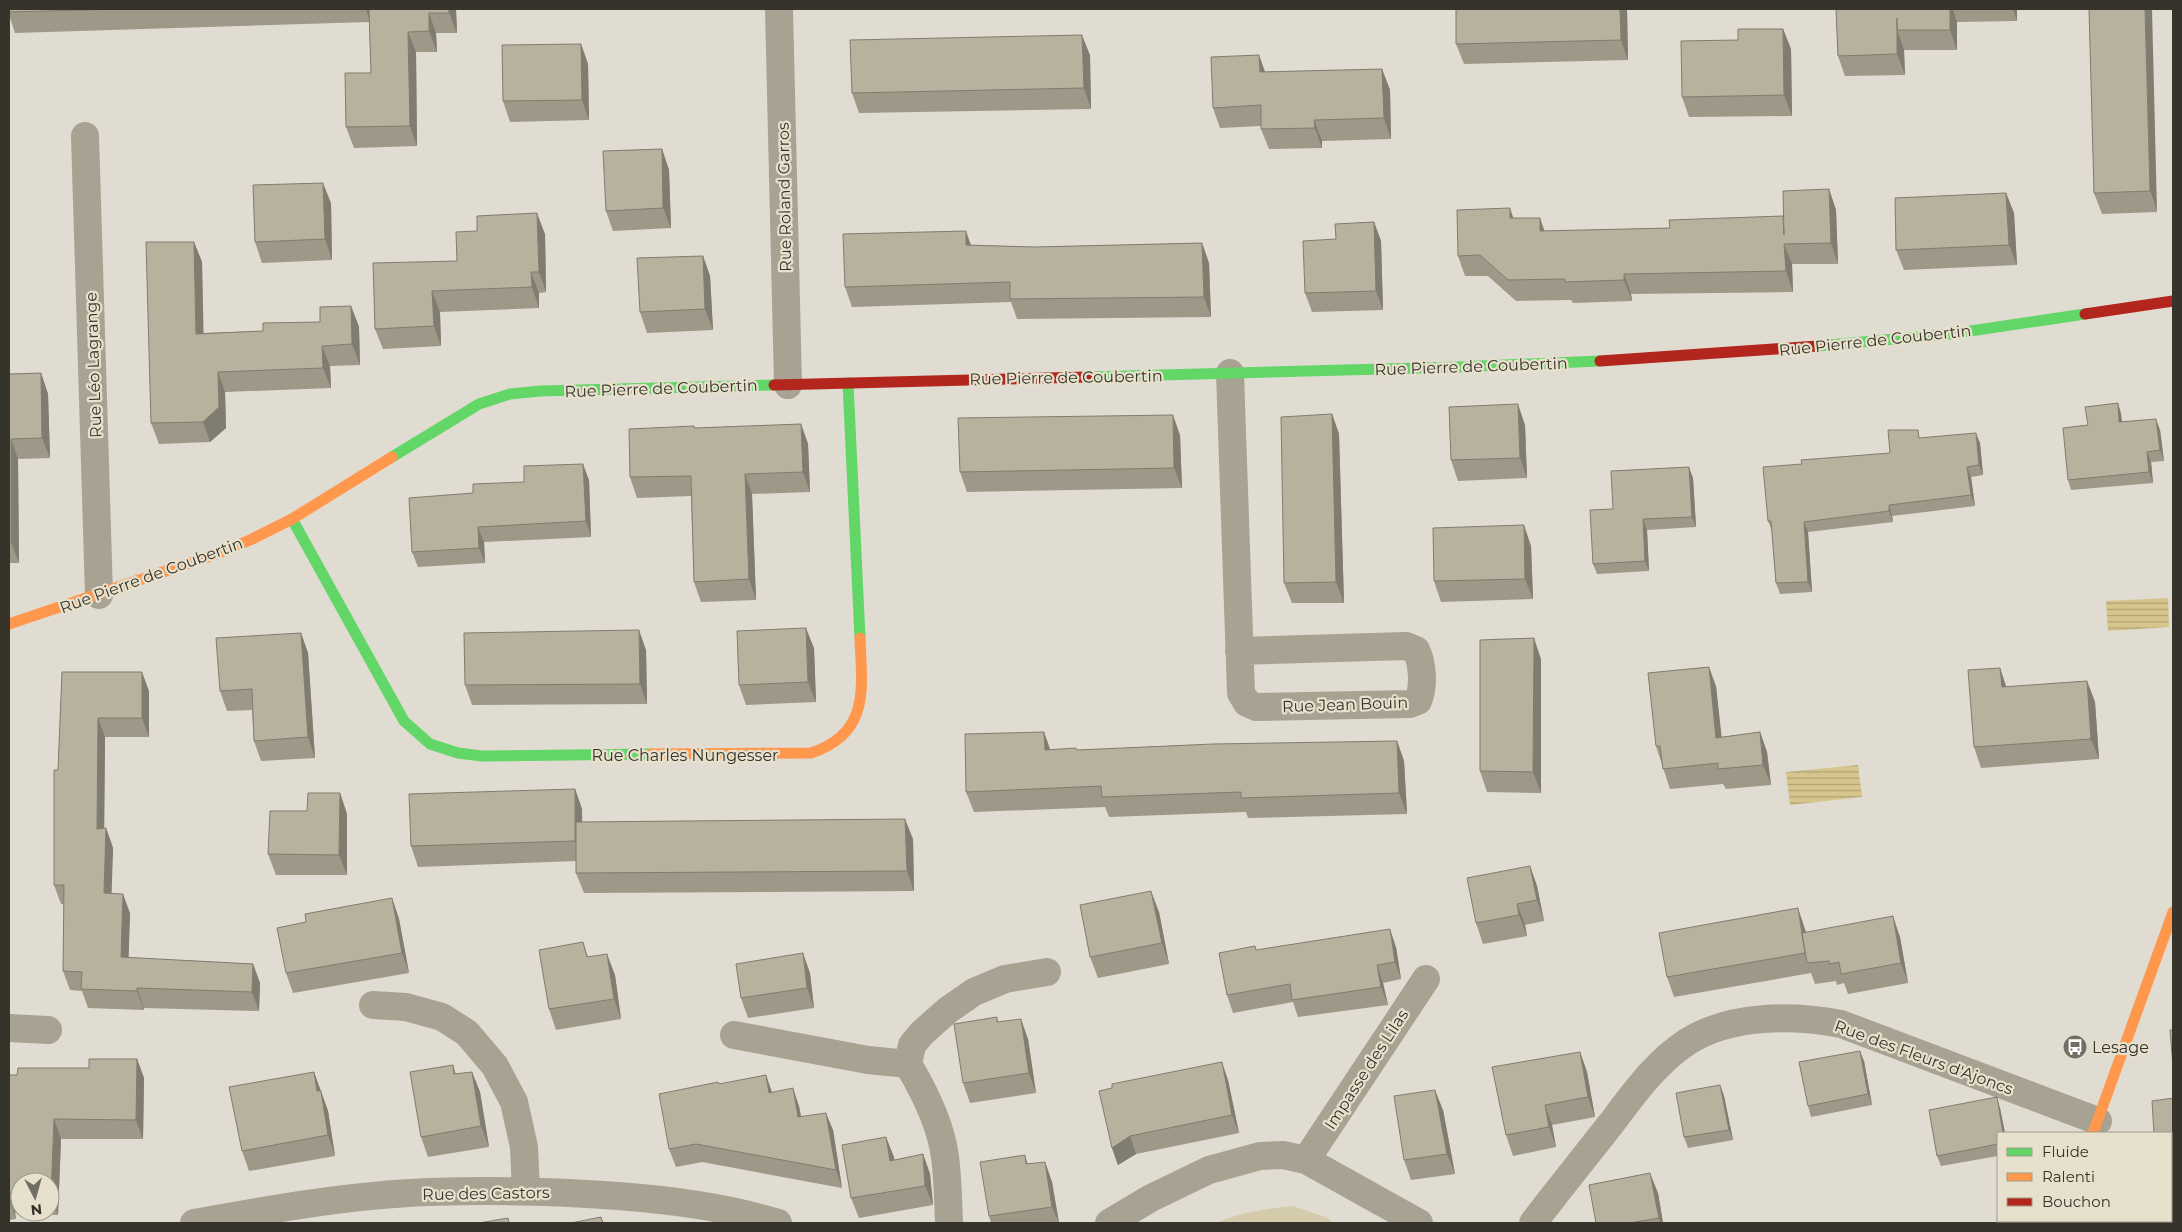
<svg xmlns="http://www.w3.org/2000/svg" width="2182" height="1232" font-family="Montserrat,sans-serif">
<style>
.green{fill:#d4cbad}
.water{fill:url(#water-rules)}
.lines{fill:none;stroke-linecap:round;stroke-linejoin:round}
.street{stroke:#a7a291;stroke-width:28}
.fast{stroke:#63d668;stroke-width:11}
.slow{stroke:#ff974d;stroke-width:11}
.jam{stroke:#b3261e;stroke-width:11}
.wall{fill:#9d9888;fill-rule:evenodd}
.shaded-wall{fill:#807c6f}
.building{fill:#b7b19e;stroke:#807c6f}
.labels{text-anchor:middle;stroke-width:4.5;stroke-linejoin:round;paint-order:stroke}
.street-label{font-size:16px;fill:#35332a;stroke:#e6e0cc}
.poi-label{font-size:16px;fill:#35332a;stroke:#e6e0cc;text-anchor:start}
</style>
<defs>
<pattern id="water-rules" width="6" height="5" patternUnits="userSpaceOnUse" patternTransform="scale(1.25)"><rect width="6" height="5" fill="#d6c68d"/><path d="M0 2.5h6" fill="none" stroke="#aea173"/></pattern>
</defs>
<rect width="100%" height="100%" fill="#e0dcd2"/>
<path class="green" d="M 1293,1206 L 1328,1218 L 1333,1223 L 1216,1223 C 1241,1212 1266,1209 1293,1206 Z"/>
<path class="water" d="M 2168,598 L 2169,627 L 2108,631 L 2106,601 Z
M 1858,765 L 1862,797 L 1790,805 L 1786,772 Z"/>
<g class="lines">
<path class="street" d="M 779,9 L 788,385
M 85,136 L 99,595
M 1230,373 L 1231,403 L 1241,693 L 1247,703 L 1256,707 L 1410,704 L 1418,701 C 1424,687 1423,664 1416,650 L 1406,646 L 1239,651
M 373,1005 L 406,1007 L 442,1017 L 467,1033 L 495,1066 L 514,1102 L 524,1147 L 526,1191
M 9,1028 L 48,1030
M 734,1035 L 868,1060 L 908,1064
M 1306,1160 L 1426,979
M 194,1223 C 271,1209 351,1195 429,1192 C 492,1190 555,1191 618,1196 C 672,1200 726,1207 778,1223
M 949,1223 C 948,1201 948,1179 945,1157 C 941,1125 924,1091 908,1064 L 912,1045 L 922,1033 L 948,1010 L 974,992 L 1005,979 L 1047,972
M 1109,1223 L 1151,1198 L 1209,1170 L 1260,1156 L 1283,1155 L 1306,1160 L 1419,1223
M 1533,1223 C 1558,1190 1584,1158 1610,1125 C 1633,1095 1655,1063 1687,1042 C 1731,1014 1793,1015 1841,1024 L 2098,1121"/>
<path class="fast" d="M 1818,346 L 1950,334 L 2085,314
M 1088,377 L 1457,367 L 1600,361
M 848,383 L 860,638
M 392,457 L 479,404 L 510,394 L 540,391 L 774,385
M 292,519 L 404,721 L 430,744 L 458,753 L 482,756 L 651,754"/>
<path class="slow" d="M 9,624 L 216,554 L 250,540 L 292,519 L 392,457
M 651,754 L 811,753 C 870,733 862,690 860,638
M 2093,1133 L 2173,912"/>
<path class="jam" d="M 2085,314 L 2173,301
M 1600,361 L 1818,346
M 774,385 L 1088,377
M 2062,1223 L 2063,1221"/>
</g>
<path class="wall" d="M 9,9 L 456,9 L 457,33 L 436,33 L 437,52 L 416,52 L 417,146 L 354,148 L 346,127 L 371,73 L 369,22 L 15,33 L 9,15 Z
M 1456,9 L 1627,9 L 1628,60 L 1464,64 L 1456,44 Z
M 1836,9 L 2017,9 L 2017,21 L 1957,22 L 1957,50 L 1904,50 L 1905,75 L 1845,76 L 1838,56 Z
M 2089,9 L 2157,212 L 2102,214 L 2094,193 Z
M 1783,29 L 1791,49 L 1792,116 L 1689,117 L 1682,97 L 1738,40 Z
M 581,44 L 588,64 L 589,120 L 510,122 L 503,101 Z
M 1090,55 L 1091,109 L 859,113 L 852,93 Z
M 1259,55 L 1265,72 L 1382,69 L 1390,90 L 1391,139 L 1322,141 L 1322,148 L 1269,149 L 1261,129 L 1261,126 L 1220,128 L 1213,108 Z
M 662,149 L 669,170 L 671,228 L 613,231 L 606,211 Z
M 1829,189 L 1836,210 L 1838,264 L 1792,264 L 1793,292 L 1631,294 L 1632,301 L 1573,303 L 1571,300 L 1516,301 L 1488,276 L 1465,276 L 1458,256 L 1513,218 L 1544,231 L 1670,228 L 1783,216 Z
M 2006,193 L 2014,213 L 2017,265 L 1904,270 L 1896,250 Z
M 331,203 L 332,260 L 262,263 L 255,242 Z
M 1374,222 L 1381,241 L 1383,310 L 1312,312 L 1305,293 L 1336,239 Z
M 545,234 L 546,292 L 539,293 L 539,308 L 440,312 L 441,346 L 383,349 L 375,329 L 457,261 Z
M 194,242 L 202,262 L 203,333 L 263,331 L 320,322 L 351,306 L 359,327 L 360,365 L 330,366 L 331,388 L 225,392 L 226,428 L 210,442 L 159,444 L 151,423 Z
M 1202,243 L 1209,263 L 1211,317 L 1017,319 L 1011,302 L 852,307 L 845,287 L 971,245 L 1034,247 Z
M 703,256 L 710,276 L 713,330 L 647,333 L 640,312 Z
M 41,373 L 48,394 L 50,458 L 18,459 L 19,563 L 9,563 L 9,374 Z
M 2118,403 L 2121,414 L 2122,421 L 2160,430 L 2164,461 L 2151,462 L 2153,483 L 2071,490 L 2068,480 L 2088,425 Z
M 1332,414 L 1339,434 L 1344,603 L 1292,603 L 1284,583 Z
M 801,424 L 808,444 L 810,492 L 752,494 L 756,600 L 701,602 L 694,582 L 691,496 L 637,498 L 630,477 L 694,426 L 695,428 Z
M 1525,425 L 1527,478 L 1458,481 L 1451,460 Z
M 1180,435 L 1182,488 L 967,492 L 960,472 Z
M 1921,438 L 1980,443 L 1983,475 L 1971,477 L 1975,506 L 1892,516 L 1893,522 L 1808,532 L 1812,592 L 1780,594 L 1776,583 L 1772,531 L 1768,521 L 1802,464 L 1890,453 Z
M 1693,478 L 1696,527 L 1647,530 L 1649,571 L 1597,574 L 1593,564 L 1613,509 Z
M 589,480 L 591,537 L 484,542 L 485,563 L 418,567 L 412,552 L 473,493 Z
M 1531,546 L 1533,599 L 1441,602 L 1434,581 Z
M 301,633 L 308,653 L 315,758 L 261,761 L 254,741 L 252,710 L 227,711 L 220,691 Z
M 814,648 L 816,702 L 746,705 L 739,685 Z
M 646,650 L 647,704 L 472,705 L 465,685 Z
M 1541,659 L 1541,793 L 1487,792 L 1480,771 Z
M 2000,668 L 2006,687 L 2087,681 L 2095,702 L 2099,759 L 1981,768 L 1974,747 Z
M 62,672 L 149,691 L 149,737 L 105,737 L 104,829 L 106,828 L 113,848 L 111,893 L 130,913 L 128,958 L 253,964 L 260,983 L 259,1011 L 144,1008 L 144,1010 L 88,1008 L 82,991 L 70,990 L 63,971 L 64,904 L 61,904 L 54,885 Z
M 1716,686 L 1721,737 L 1760,732 L 1767,752 L 1771,785 L 1726,789 L 1723,784 L 1670,789 L 1656,746 Z
M 1044,732 L 1050,750 L 1077,750 L 1397,741 L 1404,761 L 1407,814 L 1248,818 L 1246,812 L 1109,817 L 1105,807 L 974,812 L 966,792 Z
M 575,789 L 582,809 L 582,822 L 913,839 L 914,891 L 584,893 L 576,873 L 576,861 L 418,867 L 411,846 Z
M 340,793 L 347,814 L 347,875 L 276,875 L 268,854 L 307,811 Z
M 1530,866 L 1537,886 L 1544,921 L 1525,925 L 1527,936 L 1483,944 L 1476,923 Z
M 392,898 L 399,919 L 409,973 L 293,993 L 286,973 L 306,922 Z
M 1159,912 L 1169,964 L 1098,978 L 1090,957 Z
M 1805,929 L 1806,933 L 1900,937 L 1908,983 L 1848,994 L 1844,983 L 1837,985 L 1836,981 L 1815,984 L 1811,973 L 1674,997 L 1667,977 Z
M 583,942 L 588,957 L 615,975 L 621,1019 L 556,1030 L 549,1009 Z
M 1255,946 L 1256,950 L 1396,947 L 1401,979 L 1383,983 L 1388,1005 L 1298,1017 L 1293,1002 L 1233,1013 L 1227,995 Z
M 810,973 L 814,1008 L 748,1018 L 741,998 Z
M 997,1017 L 998,1022 L 1028,1039 L 1036,1093 L 970,1103 L 963,1083 Z
M 1580,1052 L 1587,1072 L 1595,1117 L 1552,1125 L 1556,1147 L 1513,1156 L 1506,1135 Z
M 137,1059 L 144,1078 L 143,1139 L 61,1139 L 58,1215 L 15,1213 L 16,1219 L 9,1220 L 9,1223 L 9,1075 L 17,1075 L 89,1068 ZM 20,1182 L 50,1182 L 50,1212 L 20,1212 Z
M 1864,1061 L 1872,1105 L 1811,1117 L 1808,1106 Z
M 453,1065 L 456,1074 L 472,1072 L 480,1092 L 489,1147 L 428,1157 L 421,1137 Z
M 314,1072 L 328,1111 L 335,1156 L 249,1171 L 242,1151 Z
M 766,1075 L 772,1092 L 799,1106 L 801,1116 L 833,1130 L 842,1188 L 702,1162 L 676,1167 L 669,1149 L 719,1084 Z
M 1228,1080 L 1239,1133 L 1136,1154 L 1118,1165 L 1112,1148 L 1112,1088 Z
M 1720,1085 L 1724,1096 L 1733,1140 L 1688,1148 L 1684,1137 Z
M 2000,1108 L 2005,1133 L 1998,1133 L 1998,1156 L 1941,1166 L 1937,1156 Z
M 1443,1110 L 1455,1174 L 1411,1180 L 1404,1160 Z
M 886,1137 L 894,1160 L 923,1154 L 930,1174 L 933,1205 L 859,1218 L 851,1198 Z
M 1025,1155 L 1028,1164 L 1045,1162 L 1052,1182 L 1059,1223 L 991,1223 L 989,1216 Z
M 1658,1193 L 1663,1223 L 1596,1223 Z"/>
<path class="shaded-wall" d="M 366,9 L 370,9 L 370,22 Z
M 449,9 L 456,9 L 457,33 L 449,13 Z
M 1620,9 L 1627,9 L 1628,60 L 1621,40 Z
M 1950,9 L 1953,9 L 1957,22 L 1957,50 L 1950,30 Z
M 2013,9 L 2017,9 L 2017,21 Z
M 2145,9 L 2152,9 L 2157,212 L 2150,191 Z
M 429,13 L 436,33 L 437,52 L 429,31 Z
M 1783,29 L 1791,49 L 1792,116 L 1784,95 Z
M 1897,30 L 1904,50 L 1905,75 L 1897,54 Z
M 408,32 L 416,52 L 417,146 L 410,126 Z
M 1082,35 L 1090,55 L 1091,109 L 1084,88 Z
M 581,44 L 588,64 L 589,120 L 582,100 Z
M 1259,55 L 1266,75 L 1260,72 Z
M 1382,69 L 1390,90 L 1391,139 L 1384,118 Z
M 1314,120 L 1322,141 L 1322,148 L 1315,128 Z
M 662,149 L 669,170 L 671,228 L 663,208 Z
M 323,183 L 331,203 L 332,260 L 325,239 Z
M 1829,189 L 1836,210 L 1838,264 L 1831,243 Z
M 2006,193 L 2014,213 L 2017,265 L 2009,245 Z
M 1510,208 L 1517,229 L 1510,218 Z
M 537,213 L 545,234 L 546,292 L 539,272 Z
M 1540,218 L 1547,238 L 1540,231 Z
M 1374,222 L 1381,241 L 1383,310 L 1376,291 Z
M 966,231 L 973,251 L 966,245 Z
M 194,242 L 202,262 L 204,354 L 196,334 Z
M 1202,243 L 1209,263 L 1211,317 L 1204,297 Z
M 1784,244 L 1792,264 L 1793,292 L 1786,271 Z
M 703,256 L 710,276 L 713,330 L 705,309 Z
M 531,272 L 539,293 L 539,308 L 532,287 Z
M 1624,274 L 1631,294 L 1632,301 L 1624,280 Z
M 432,291 L 440,312 L 441,346 L 434,326 Z
M 351,306 L 359,327 L 360,365 L 352,344 Z
M 322,346 L 330,366 L 331,388 L 323,368 Z
M 218,372 L 225,392 L 226,428 L 210,442 L 203,422 Z
M 41,373 L 48,394 L 50,458 L 42,438 Z
M 2118,403 L 2121,414 L 2123,432 L 2119,422 Z
M 1518,404 L 1525,425 L 1527,478 L 1520,458 Z
M 1332,414 L 1339,434 L 1344,603 L 1336,582 Z
M 1173,415 L 1180,435 L 1182,488 L 1174,468 Z
M 2156,419 L 2160,430 L 2164,461 L 2160,450 Z
M 801,424 L 808,444 L 810,492 L 803,472 Z
M 1976,433 L 1980,443 L 1983,475 L 1979,465 Z
M 11,439 L 18,459 L 19,563 L 11,542 Z
M 2147,452 L 2151,462 L 2153,483 L 2149,472 Z
M 583,464 L 589,480 L 591,537 L 586,521 Z
M 1689,467 L 1693,478 L 1696,527 L 1692,517 Z
M 1967,467 L 1971,477 L 1975,506 L 1971,495 Z
M 745,474 L 752,494 L 756,600 L 749,579 Z
M 1889,505 L 1892,516 L 1893,522 L 1889,511 Z
M 1643,519 L 1647,530 L 1649,571 L 1645,561 Z
M 1804,522 L 1808,532 L 1812,592 L 1808,582 Z
M 1524,525 L 1531,546 L 1533,599 L 1525,579 Z
M 478,527 L 484,542 L 485,563 L 479,548 Z
M 806,628 L 814,648 L 816,702 L 808,682 Z
M 639,630 L 646,650 L 647,704 L 640,684 Z
M 301,633 L 308,653 L 315,758 L 308,737 Z
M 1534,638 L 1541,659 L 1541,793 L 1533,772 Z
M 1709,667 L 1716,686 L 1724,758 L 1716,738 Z
M 2000,668 L 2007,689 L 2002,687 Z
M 142,672 L 149,691 L 149,737 L 142,718 Z
M 2087,681 L 2095,702 L 2099,759 L 2091,739 Z
M 98,718 L 105,737 L 104,848 L 97,829 Z
M 1044,732 L 1051,752 L 1045,750 Z
M 1760,732 L 1767,752 L 1771,785 L 1763,765 Z
M 1397,741 L 1404,761 L 1407,814 L 1399,793 Z
M 575,789 L 582,809 L 583,861 L 575,841 Z
M 340,793 L 347,814 L 347,875 L 339,855 Z
M 905,819 L 913,839 L 914,891 L 907,871 Z
M 106,828 L 113,848 L 111,912 L 104,893 Z
M 1530,866 L 1537,886 L 1544,921 L 1537,900 Z
M 1151,891 L 1159,912 L 1169,964 L 1162,943 Z
M 123,894 L 130,913 L 128,976 L 121,957 Z
M 392,898 L 399,919 L 409,973 L 402,953 Z
M 1517,904 L 1525,925 L 1527,936 L 1519,915 Z
M 1798,908 L 1805,929 L 1811,963 L 1809,963 L 1805,953 Z
M 1893,916 L 1900,937 L 1908,983 L 1901,963 Z
M 1390,929 L 1396,947 L 1401,979 L 1395,962 Z
M 803,953 L 810,973 L 814,1008 L 807,988 Z
M 607,954 L 615,975 L 621,1019 L 614,999 Z
M 253,964 L 260,983 L 259,1011 L 252,992 Z
M 1377,965 L 1383,983 L 1388,1005 L 1381,987 Z
M 137,988 L 144,1008 L 144,1010 L 137,991 Z
M 1021,1019 L 1028,1039 L 1036,1093 L 1029,1073 Z
M 1860,1051 L 1864,1061 L 1872,1105 L 1868,1094 Z
M 1580,1052 L 1587,1072 L 1595,1117 L 1588,1097 Z
M 137,1059 L 144,1078 L 143,1139 L 136,1120 Z
M 1222,1062 L 1228,1080 L 1239,1133 L 1232,1115 Z
M 314,1072 L 328,1111 L 335,1156 L 328,1135 L 317,1091 Z
M 472,1072 L 480,1092 L 489,1147 L 481,1126 Z
M 766,1075 L 772,1093 L 769,1093 Z
M 1720,1085 L 1724,1096 L 1733,1140 L 1729,1130 Z
M 793,1088 L 799,1106 L 804,1135 L 798,1117 Z
M 1435,1090 L 1443,1110 L 1455,1174 L 1447,1154 Z
M 1997,1097 L 2000,1108 L 2005,1133 L 2003,1133 Z
M 1545,1105 L 1552,1125 L 1556,1147 L 1549,1127 Z
M 826,1113 L 833,1130 L 842,1188 L 836,1170 Z
M 54,1119 L 61,1139 L 58,1215 L 51,1195 Z
M 1130,1136 L 1136,1154 L 1118,1165 L 1112,1148 Z
M 886,1137 L 894,1157 L 897,1181 L 890,1161 Z
M 923,1154 L 930,1174 L 933,1205 L 925,1186 Z
M 1045,1162 L 1052,1182 L 1059,1223 L 1052,1207 Z
M 1650,1173 L 1658,1193 L 1663,1223 L 1660,1223 Z
M 9,1196 L 15,1213 L 16,1219 L 9,1200 Z"/>
<path class="building" d="M 9,9 L 122,9 L 9,12 Z
M 369,9 L 449,9 L 449,13 L 429,13 L 429,31 L 408,32 L 410,126 L 346,127 L 345,73 L 371,73 Z
M 1456,9 L 1620,9 L 1621,40 L 1456,44 Z
M 1836,9 L 1950,9 L 1950,30 L 1897,30 L 1897,18 L 1897,54 L 1838,56 Z
M 2089,9 L 2145,9 L 2150,191 L 2094,193 Z
M 1738,29 L 1783,29 L 1784,95 L 1682,97 L 1681,41 L 1738,40 Z
M 1082,35 L 1084,88 L 852,93 L 850,40 Z
M 581,44 L 582,100 L 503,101 L 502,45 Z
M 1259,55 L 1260,72 L 1382,69 L 1384,118 L 1314,120 L 1315,128 L 1261,129 L 1261,105 L 1213,108 L 1211,57 Z
M 662,149 L 663,208 L 606,211 L 603,151 Z
M 323,183 L 325,239 L 255,242 L 253,185 Z
M 1829,189 L 1831,243 L 1784,244 L 1786,271 L 1624,274 L 1624,280 L 1565,282 L 1565,279 L 1508,280 L 1480,255 L 1458,256 L 1457,210 L 1510,208 L 1510,218 L 1540,218 L 1540,231 L 1670,228 L 1669,220 L 1783,216 L 1784,235 L 1783,191 Z
M 2006,193 L 2009,245 L 1896,250 L 1895,198 Z
M 537,213 L 539,272 L 531,272 L 532,287 L 432,291 L 434,326 L 375,329 L 373,263 L 457,261 L 456,232 L 477,231 L 477,216 Z
M 1374,222 L 1376,291 L 1305,293 L 1303,241 L 1336,239 L 1335,224 Z
M 966,231 L 966,245 L 1034,247 L 1202,243 L 1204,297 L 1010,299 L 1010,282 L 845,287 L 843,234 Z
M 146,242 L 194,242 L 196,334 L 263,331 L 263,323 L 320,322 L 320,307 L 351,306 L 352,344 L 322,346 L 323,368 L 218,372 L 219,407 L 203,422 L 151,423 Z
M 703,256 L 705,309 L 640,312 L 637,258 Z
M 41,373 L 42,438 L 11,439 L 11,542 L 9,542 L 9,374 Z
M 2118,403 L 2119,422 L 2156,419 L 2160,450 L 2147,452 L 2149,472 L 2068,480 L 2063,428 L 2088,425 L 2085,407 Z
M 1518,404 L 1520,458 L 1451,460 L 1449,407 Z
M 1332,414 L 1336,582 L 1284,583 L 1281,417 Z
M 1173,415 L 1174,468 L 960,472 L 958,418 Z
M 801,424 L 803,472 L 745,474 L 749,579 L 694,582 L 691,476 L 630,477 L 629,429 L 694,426 L 694,428 Z
M 1888,430 L 1918,430 L 1919,438 L 1976,433 L 1979,465 L 1967,467 L 1971,495 L 1889,505 L 1889,511 L 1804,522 L 1808,582 L 1776,583 L 1771,521 L 1768,521 L 1763,467 L 1802,464 L 1801,460 L 1890,453 Z
M 583,464 L 586,521 L 478,527 L 479,548 L 412,552 L 409,498 L 473,493 L 473,484 L 524,482 L 524,466 Z
M 1689,467 L 1692,517 L 1643,519 L 1645,561 L 1593,564 L 1590,510 L 1613,509 L 1611,471 Z
M 1524,525 L 1525,579 L 1434,581 L 1433,528 Z
M 806,628 L 808,682 L 739,685 L 737,631 Z
M 639,630 L 640,684 L 465,685 L 464,633 Z
M 301,633 L 308,737 L 254,741 L 252,689 L 220,691 L 216,638 Z
M 1534,638 L 1533,772 L 1480,771 L 1480,640 Z
M 1709,667 L 1716,738 L 1760,732 L 1763,765 L 1718,769 L 1718,763 L 1663,769 L 1660,746 L 1656,746 L 1648,673 Z
M 2000,668 L 2002,687 L 2087,681 L 2091,739 L 1974,747 L 1968,670 Z
M 62,672 L 142,672 L 142,718 L 98,718 L 97,829 L 106,828 L 104,893 L 123,894 L 121,957 L 253,964 L 252,992 L 137,988 L 137,991 L 81,989 L 82,972 L 63,971 L 64,885 L 54,885 L 54,770 L 58,770 Z
M 1044,732 L 1045,750 L 1076,748 L 1077,750 L 1213,744 L 1397,741 L 1399,793 L 1241,798 L 1241,792 L 1102,797 L 1101,786 L 966,792 L 965,734 Z
M 575,789 L 575,841 L 411,846 L 409,794 Z
M 308,793 L 340,793 L 339,855 L 268,854 L 270,811 L 307,811 Z
M 905,819 L 907,871 L 576,873 L 576,822 Z
M 1530,866 L 1537,900 L 1517,904 L 1519,915 L 1476,923 L 1467,878 Z
M 1151,891 L 1162,943 L 1090,957 L 1080,905 Z
M 392,898 L 402,953 L 286,973 L 277,928 L 306,922 L 305,914 Z
M 1798,908 L 1805,953 L 1667,977 L 1659,933 Z
M 1893,916 L 1901,963 L 1841,974 L 1839,962 L 1829,964 L 1829,961 L 1807,963 L 1802,933 Z
M 1390,929 L 1395,962 L 1377,965 L 1381,987 L 1292,1000 L 1290,984 L 1227,995 L 1219,953 L 1255,946 L 1256,950 Z
M 583,942 L 587,957 L 607,954 L 614,999 L 549,1009 L 539,950 Z
M 803,953 L 807,988 L 741,998 L 736,964 Z
M 997,1017 L 997,1022 L 1021,1019 L 1029,1073 L 963,1083 L 954,1024 Z
M 2170,1030 L 2173,1030 L 2173,1066 Z
M 1860,1051 L 1868,1094 L 1808,1106 L 1799,1062 Z
M 1580,1052 L 1588,1097 L 1545,1105 L 1549,1127 L 1506,1135 L 1492,1067 Z
M 89,1059 L 137,1059 L 136,1120 L 54,1119 L 51,1195 L 50,1195 L 50,1182 L 20,1182 L 20,1194 L 9,1193 L 9,1075 L 17,1075 L 18,1068 L 89,1068 Z
M 1222,1062 L 1232,1115 L 1130,1136 L 1112,1148 L 1099,1091 L 1112,1088 L 1112,1084 Z
M 453,1065 L 454,1074 L 472,1072 L 481,1126 L 421,1137 L 410,1072 Z
M 314,1072 L 317,1091 L 321,1091 L 328,1135 L 242,1151 L 229,1087 Z
M 766,1075 L 769,1093 L 793,1088 L 798,1117 L 826,1113 L 836,1170 L 696,1144 L 669,1149 L 659,1094 L 718,1082 L 719,1084 Z
M 1720,1085 L 1729,1130 L 1684,1137 L 1676,1093 Z
M 1435,1090 L 1447,1154 L 1404,1160 L 1394,1096 Z
M 1997,1097 L 2003,1133 L 1998,1133 L 1998,1144 L 1937,1156 L 1929,1110 Z
M 2173,1098 L 2173,1223 L 2128,1223 L 2128,1221 L 2171,1221 L 2171,1133 L 2154,1133 L 2152,1101 Z
M 886,1137 L 890,1161 L 923,1154 L 925,1186 L 851,1198 L 842,1145 Z
M 1025,1155 L 1026,1164 L 1045,1162 L 1052,1207 L 989,1216 L 980,1162 Z
M 1650,1173 L 1659,1218 L 1630,1223 L 1596,1223 L 1589,1185 Z
M 601,1217 L 603,1223 L 571,1223 Z
M 508,1218 L 509,1223 L 479,1223 Z"/>
<defs>
<symbol id="bus-disc" viewBox="-11 -11 22 22"><circle r="9.5" fill="#716e65" stroke="#e6e0cc"/><path d="M-5-6H5V4H4V6H2V4H-2V6H-4V4H-5ZM-3.5-4V0h7V-4ZM-3.5 1.2v1.5H-2V1.2ZM2 1.2v1.5H3.5V1.2Z" fill="#fff"/></symbol>
</defs>
<g fill-rule="evenodd">
<use href="#bus-disc" x="2061" y="1033" width="28" height="28"/>
</g>
<g class="labels">
<g class="street-label">
<text transform="translate(784 197) rotate(-91)" y="6">Rue Roland Garros</text>
<text transform="translate(1875 340) rotate(-6)" y="6">Rue Pierre de Coubertin</text>
<text transform="translate(93 365) rotate(-92)" y="6">Rue Léo Lagrange</text>
<text transform="translate(1471 366) rotate(-2)" y="6">Rue Pierre de Coubertin</text>
<text transform="translate(1066 377) rotate(-1)" y="6">Rue Pierre de Coubertin</text>
<text transform="translate(661 388) rotate(-2)" y="6">Rue Pierre de Coubertin</text>
<text transform="translate(151 575) rotate(-20)" y="6">Rue Pierre de Coubertin</text>
<text transform="translate(1345 704) rotate(-2)" y="6">Rue Jean Bouin</text>
<text x="685" y="761">Rue Charles Nungesser</text>
<text transform="translate(1924 1057) rotate(20)" y="6">Rue des Fleurs d'Ajoncs</text>
<text transform="translate(1366 1069) rotate(-57)" y="6">Impasse des Lilas</text>
<text transform="translate(486 1193) rotate(-1)" y="6">Rue des Castors</text>
</g>
<g class="poi-label">
<text x="2092" y="1053">Lesage</text>
</g>
</g>
<rect width="2182" height="1232" fill="none" stroke="#35332a" stroke-width="20"/>
<rect x="1997" y="1132" width="175" height="90" fill="#e6e0cc" stroke="#9f9b8b"/>
<rect x="2007" y="1148" width="25" height="8" fill="#63d668" stroke="#9f9b8b"/>
<text x="2042" y="1157" font-size="15" fill="#35332a">Fluide</text>
<rect x="2007" y="1173" width="25" height="8" fill="#ff974d" stroke="#9f9b8b"/>
<text x="2042" y="1182" font-size="15" fill="#35332a">Ralenti</text>
<rect x="2007" y="1198" width="25" height="8" fill="#b3261e" stroke="#9f9b8b"/>
<text x="2042" y="1207" font-size="15" fill="#35332a">Bouchon</text>
<g transform="translate(35 1197) rotate(174)"><circle r="24" fill="#e6e0cc" stroke="#9f9b8b"/>
<path d="M0-4L9 19L0 12L-9 19Z" fill="#716e65"/>
<text y="-8" font-size="14" font-weight="bold" text-anchor="middle" fill="#35332a">N</text>
</g>
</svg>
